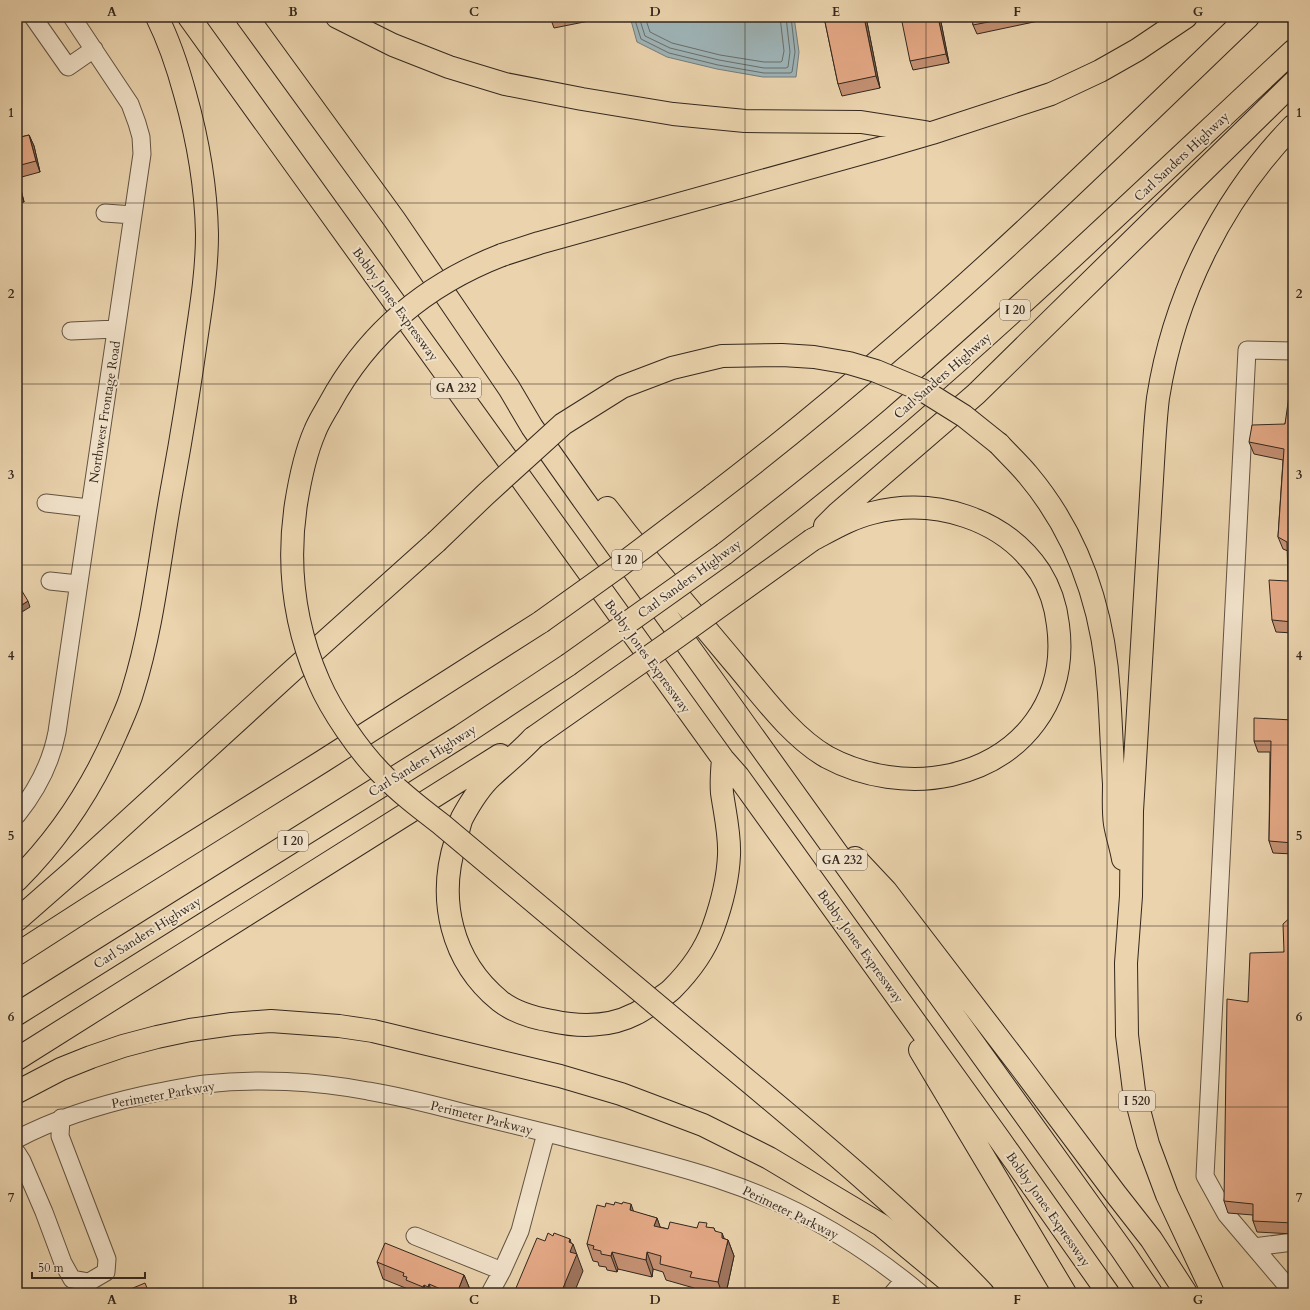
<svg xmlns="http://www.w3.org/2000/svg" width="1310" height="1310" font-family="Cardo,serif">
<style>
.water{fill:#9eb4b7;stroke:#747c7a}
.lines{fill:none;stroke-linecap:round;stroke-linejoin:round}
.shore{stroke:#696e6a;stroke-width:1}
.minor-casing{stroke:#625342;stroke-width:19}
.highway-casing{stroke:#34281e;stroke-width:24}
.minor{stroke:#f1e2ca;stroke-width:17}
.highway{stroke:#ead3ad;stroke-width:22}
.highway-bridge-casing{stroke:#34281e;stroke-width:24;stroke-linecap:butt}
.highway-bridge{stroke:#ead3ad;stroke-width:22}
.wall{fill:#c39072;stroke:#34281e}
.shaded-wall{fill:#9f765d;stroke:#34281e}
.building{fill:#e3a885;stroke:#34281e}
.grid{fill:none;stroke:#34281e;stroke-width:1;stroke-opacity:0.55}
.labels{text-anchor:middle;stroke-width:4;stroke-linejoin:round;paint-order:stroke}
.shield{fill:#f1e2ca;stroke:#6d6052;stroke-width:1}
.shield-label{font-size:12px;font-weight:bold;fill:#34281e}
.street-label{font-size:13px;fill:#34281e;stroke:#f1e2ca}
.neatline{fill:none;stroke:#34281e;stroke-width:1.5}
.grid-label{font-size:13px;text-anchor:middle;font-weight:bold;fill:#34281e}
</style>
<rect width="100%" height="100%" fill="#ead3ad"/>
<filter id="stains"><feTurbulence type="fractalNoise" baseFrequency=".005" numOctaves="4"/><feColorMatrix values="0 0 0 0 .2 0 0 0 0 .09 0 0 0 0 .02 0 0 0 .5 -.17"/></filter>
<radialGradient id="worn" r=".72"><stop offset=".6" stop-color="#630" stop-opacity="0"/><stop offset="1" stop-color="#630" stop-opacity=".3"/></radialGradient>
<path class="water" d="M 630,17 L 794,17 L 799,52 L 796,77 L 763,77 L 717,69 L 667,57 L 637,42 Z"/>
<g class="lines">
<path class="shore" d="M 634,17 L 641,39 L 669,53 L 718,65 L 764,73 L 790,73 L 792,72 L 795,52 L 791,17
M 639,17 L 645,36 L 670,48 L 719,60 L 764,68 L 786,68 L 788,67 L 790,52 L 786,17
M 645,17 L 650,32 L 672,43 L 720,55 L 764,62 L 781,62 L 782,61 L 784,51 L 780,17"/>
<defs>
<path id="minor" d="M 33,17 L 68,67 L 94,49
M 105,213 L 133,215
M 71,331 L 116,329
M 46,503 L 89,508
M 50,581 L 78,584
M 17,815 C 37,790 51,764 57,732 L 142,154 L 141,137 L 137,123 L 130,104 L 72,17
M 17,1139 C 57,1118 99,1105 144,1095 C 164,1091 184,1087 205,1084 C 257,1078 316,1081 368,1091 C 399,1096 430,1104 461,1112 C 494,1120 527,1128 559,1136 C 612,1150 665,1162 717,1179 C 791,1203 860,1243 920,1293
M 17,1153 L 22,1161 L 44,1212 L 63,1263 L 72,1279 L 89,1282 L 106,1272 L 107,1259 L 60,1136 L 61,1118
M 415,1236 L 502,1271
M 1254,1247 L 1293,1242
M 490,1293 L 502,1271 L 520,1231 L 546,1133
M 893,1293 L 904,1280
M 1293,1293 L 1226,1214 L 1205,1176 L 1247,350 L 1293,351"/>
<path id="highway" d="M 189,17 C 367,264 544,512 723,759 L 738,776 L 1000,1140 L 1108,1293
M 247,17 L 394,219 L 509,388 L 532,427 L 582,498 L 1122,1250 L 1151,1293
M 337,17 L 393,45 L 449,67 L 505,84 L 582,99 L 673,114 L 745,121 L 861,122 L 925,132
M 502,255 L 539,243 L 881,148 L 932,133 L 1051,94 L 1100,71 L 1137,50 L 1186,17
M 999,444 C 1008,454 1019,464 1028,475 C 1080,537 1104,613 1109,693 C 1111,723 1112,754 1114,784 C 1114,797 1113,811 1115,824 C 1117,836 1121,847 1123,859
M 712,496 C 776,447 838,396 899,343 C 1020,239 1133,127 1248,17
M 607,508 L 628,535 C 664,579 701,623 737,666 C 763,697 792,737 827,757 C 864,777 910,784 951,775 C 1023,758 1068,700 1058,625 C 1056,607 1050,588 1040,572 C 1004,518 934,497 872,513 C 851,518 831,530 812,540
M 825,526 L 838,513 L 976,394 L 1293,83
M 724,554 C 781,509 838,465 893,418 C 1030,300 1161,174 1293,51
M 533,738 C 520,752 506,763 492,776 C 481,786 469,805 462,818 C 459,825 458,833 456,840 C 437,899 451,961 500,1001 C 514,1012 534,1018 552,1021 C 579,1027 610,1027 635,1014 C 642,1011 648,1006 654,1002 C 660,998 667,994 672,989 C 689,972 705,950 713,928 C 721,906 728,879 729,855 C 730,834 725,814 722,793 C 721,782 722,770 723,759
M 855,858 L 886,891 L 1020,1066 L 1115,1193 L 1151,1239 L 1186,1293
M 17,880 C 59,838 92,788 116,733 C 122,719 129,705 133,690 C 154,623 160,552 173,483 C 182,434 190,384 197,334 C 202,301 207,268 207,234 C 206,186 198,140 185,94 C 178,68 169,41 157,17
M 17,920 L 73,871 L 292,671 L 436,542
M 17,954 L 93,905 L 323,761 L 541,622
M 17,1014 L 461,736 L 568,665
M 700,1041 C 797,1122 896,1202 983,1293
M 920,1050 L 1065,1293
M 17,1059 L 500,755
M 17,1092 L 61,1069 L 91,1057 L 123,1046 L 157,1037 L 190,1030 L 232,1024 L 271,1021 L 339,1026 L 373,1031 L 560,1076 L 621,1094 L 703,1125 L 769,1158 L 881,1225 L 963,1293
M 1213,1293 L 1167,1195 L 1148,1144 L 1134,1091 L 1127,1035 L 1126,963 L 1131,896 L 1132,811 L 1154,446 C 1155,430 1156,414 1158,398 C 1174,296 1222,199 1293,126"/>
</defs>
<use href="#minor" class="minor-casing"/>
<use href="#highway" class="highway-casing"/>
<use href="#minor" class="minor"/>
<use href="#highway" class="highway"/>
<defs>
<path id="highway-bridge" d="M 502,255 C 427,284 369,331 330,403 C 325,412 319,421 315,431 C 305,454 300,479 296,504 C 287,564 294,625 319,682 C 331,710 359,751 381,773 C 399,792 420,808 441,824 L 700,1041
M 436,542 L 486,494 L 563,424 L 622,387 L 672,368 L 722,356 L 782,355 L 814,357 L 849,363 L 876,371 L 924,391 L 964,416 L 999,444
M 541,622 L 622,564 L 712,496
M 568,665 L 724,554
M 533,738 L 677,637 L 812,540"/>
</defs>
<use href="#highway-bridge" class="highway-bridge-casing"/>
<use href="#highway-bridge" class="highway-bridge"/>
</g>
<path class="wall" d="M 550,17 L 594,17 L 594,20 L 554,28 Z
M 824,17 L 866,17 L 880,88 L 842,96 L 838,84 Z
M 940,17 L 949,63 L 913,70 L 910,61 Z
M 972,17 L 1048,17 L 1048,19 L 977,34 L 973,25 Z
M 29,135 L 34,146 L 40,172 L 18,178 L 24,202 L 17,204 L 17,138 Z
M 1293,387 L 1293,633 L 1276,632 L 1272,620 L 1288,581 L 1288,551 L 1283,549 L 1278,537 L 1283,460 L 1254,454 L 1249,442 L 1285,424 Z
M 1293,720 L 1293,854 L 1273,853 L 1269,841 L 1270,752 L 1258,752 L 1254,741 Z
M 1293,915 L 1293,1234 L 1257,1232 L 1253,1221 L 1253,1215 L 1228,1213 L 1224,1201 L 1248,1002 L 1284,952 Z
M 622,1204 L 634,1212 L 657,1218 L 660,1227 L 668,1229 L 709,1228 L 714,1228 L 715,1231 L 725,1239 L 728,1240 L 734,1256 L 726,1293 L 696,1293 L 694,1288 L 666,1280 L 663,1272 L 653,1269 L 652,1277 L 618,1269 L 617,1272 L 607,1270 L 606,1267 L 599,1266 L 598,1262 L 593,1261 L 587,1244 L 605,1207 L 614,1205 Z
M 377,1262 L 464,1275 L 471,1292 L 470,1293 L 410,1293 L 409,1292 L 408,1289 L 383,1279 Z"/>
<path class="shaded-wall" d="M 864,17 L 866,17 L 880,88 L 876,76 Z
M 938,17 L 940,17 L 949,63 L 946,54 Z
M 29,135 L 34,146 L 40,172 L 36,161 Z
M 17,175 L 18,178 L 24,202 L 20,190 L 17,178 Z
M 28,601 L 30,607 L 17,615 L 17,608 Z
M 631,1204 L 637,1221 L 630,1210 Z
M 657,1218 L 663,1235 L 654,1226 Z
M 722,1233 L 727,1245 L 728,1240 L 734,1256 L 726,1293 L 722,1293 L 718,1282 Z
M 570,1239 L 572,1246 L 573,1244 L 583,1271 L 574,1293 L 561,1293 L 570,1252 L 569,1242 Z
M 612,1252 L 618,1269 L 617,1272 L 611,1256 Z
M 647,1252 L 653,1269 L 652,1277 L 646,1260 Z
M 464,1275 L 471,1292 L 470,1293 L 457,1293 Z
M 429,1284 L 432,1293 L 431,1293 L 428,1287 Z
M 424,1285 L 427,1293 L 425,1293 L 423,1287 Z"/>
<path class="building" d="M 824,17 L 864,17 L 876,76 L 838,84 Z
M 901,17 L 938,17 L 946,54 L 910,61 Z
M 972,17 L 1014,17 L 973,25 Z
M 29,135 L 36,161 L 17,166 L 17,138 Z
M 17,178 L 20,190 L 17,191 Z
M 1293,387 L 1293,622 L 1272,620 L 1269,580 L 1288,581 L 1287,542 L 1278,537 L 1284,449 L 1249,442 L 1252,425 L 1285,424 L 1290,389 Z
M 17,583 L 28,601 L 17,608 Z
M 1254,718 L 1293,720 L 1293,843 L 1269,841 L 1271,741 L 1254,741 Z
M 1293,915 L 1293,1223 L 1253,1221 L 1253,1204 L 1224,1201 L 1227,999 L 1248,1002 L 1250,953 L 1284,952 L 1283,924 Z
M 615,1202 L 622,1204 L 623,1202 L 631,1204 L 630,1210 L 657,1218 L 654,1226 L 668,1229 L 670,1222 L 697,1228 L 699,1222 L 707,1223 L 706,1227 L 714,1228 L 715,1231 L 722,1233 L 722,1238 L 728,1240 L 718,1282 L 690,1277 L 692,1272 L 660,1264 L 661,1256 L 647,1252 L 646,1260 L 612,1252 L 611,1256 L 601,1254 L 601,1251 L 593,1249 L 594,1246 L 587,1244 L 597,1205 L 605,1207 L 606,1203 L 614,1205 Z
M 548,1233 L 553,1236 L 554,1233 L 570,1239 L 569,1242 L 573,1244 L 570,1252 L 577,1254 L 561,1293 L 517,1293 L 519,1289 L 516,1288 L 537,1238 L 545,1241 Z
M 385,1243 L 464,1275 L 457,1293 L 450,1293 L 429,1284 L 428,1287 L 424,1285 L 423,1287 L 406,1280 L 407,1277 L 403,1276 L 404,1273 L 377,1262 Z
M 145,1283 L 149,1293 L 121,1293 Z"/>
<path class="grid" d="M 203,17 L 203,1293M 384,17 L 384,1293M 565,17 L 565,1293M 745,17 L 745,1293M 926,17 L 926,1293M 1107,17 L 1107,1293M 17,203 L 1293,203M 17,384 L 1293,384M 17,565 L 1293,565M 17,745 L 1293,745M 17,926 L 1293,926M 17,1107 L 1293,1107"/>
<g class="labels">
<g class="shield">
<rect x="1000" y="300" width="30" height="20" rx="3"/>
<rect x="431" y="378" width="50" height="20" rx="3"/>
<rect x="612" y="550" width="30" height="20" rx="3"/>
<rect x="278" y="831" width="30" height="20" rx="3"/>
<rect x="817" y="850" width="50" height="20" rx="3"/>
<rect x="1119" y="1091" width="36" height="20" rx="3"/>
</g>
<g class="shield-label">
<text x="1015" y="314">I 20</text>
<text x="456" y="392">GA 232</text>
<text x="627" y="564">I 20</text>
<text x="293" y="845">I 20</text>
<text x="842" y="864">GA 232</text>
<text x="1137" y="1105">I 520</text>
</g>
<g class="street-label">
<text transform="translate(1181 156) rotate(-43)" y="5">Carl Sanders Highway</text>
<text transform="translate(396 304) rotate(54)" y="5">Bobby Jones Expressway</text>
<text transform="translate(942 375) rotate(-41)" y="5">Carl Sanders Highway</text>
<text transform="translate(104 412) rotate(-81)" y="5">Northwest Frontage Road</text>
<text transform="translate(689 578) rotate(-36)" y="5">Carl Sanders Highway</text>
<text transform="translate(648 656) rotate(54)" y="5">Bobby Jones Expressway</text>
<text transform="translate(422 760) rotate(-32)" y="5">Carl Sanders Highway</text>
<text transform="translate(147 932) rotate(-32)" y="5">Carl Sanders Highway</text>
<text transform="translate(861 946) rotate(54)" y="5">Bobby Jones Expressway</text>
<text transform="translate(163 1094) rotate(-10)" y="5">Perimeter Parkway</text>
<text transform="translate(482 1117) rotate(14)" y="5">Perimeter Parkway</text>
<text transform="translate(1049 1209) rotate(55)" y="5">Bobby Jones Expressway</text>
<text transform="translate(791 1212) rotate(26)" y="5">Perimeter Parkway</text>
</g>
</g>
<rect width="1310" height="1310" fill="none" stroke="#ead3ad" stroke-width="44"/>
<path d="M32 1272v6h113v-6" fill="none" stroke="#34281e" stroke-width="2"/>
<text x="38" y="1272" font-size="12" fill="#34281e" stroke="#f1e2ca" stroke-width="3" paint-order="stroke">50 m</text>
<rect x="22" y="22" width="1266" height="1266" class="neatline"/>
<g class="grid-label">
<text x="112" y="16">A</text>
<text x="293" y="16">B</text>
<text x="474" y="16">C</text>
<text x="655" y="16">D</text>
<text x="836" y="16">E</text>
<text x="1017" y="16">F</text>
<text x="1198" y="16">G</text>
<text x="11" y="117">1</text>
<text x="1299" y="117">1</text>
<text x="11" y="298">2</text>
<text x="1299" y="298">2</text>
<text x="11" y="479">3</text>
<text x="1299" y="479">3</text>
<text x="11" y="660">4</text>
<text x="1299" y="660">4</text>
<text x="11" y="840">5</text>
<text x="1299" y="840">5</text>
<text x="11" y="1021">6</text>
<text x="1299" y="1021">6</text>
<text x="11" y="1202">7</text>
<text x="1299" y="1202">7</text>
<text x="112" y="1304">A</text>
<text x="293" y="1304">B</text>
<text x="474" y="1304">C</text>
<text x="655" y="1304">D</text>
<text x="836" y="1304">E</text>
<text x="1017" y="1304">F</text>
<text x="1198" y="1304">G</text>
</g>
<rect width="100%" height="100%" filter="url(#stains)"/>
<rect width="100%" height="100%" fill="url(#worn)"/>
</svg>
